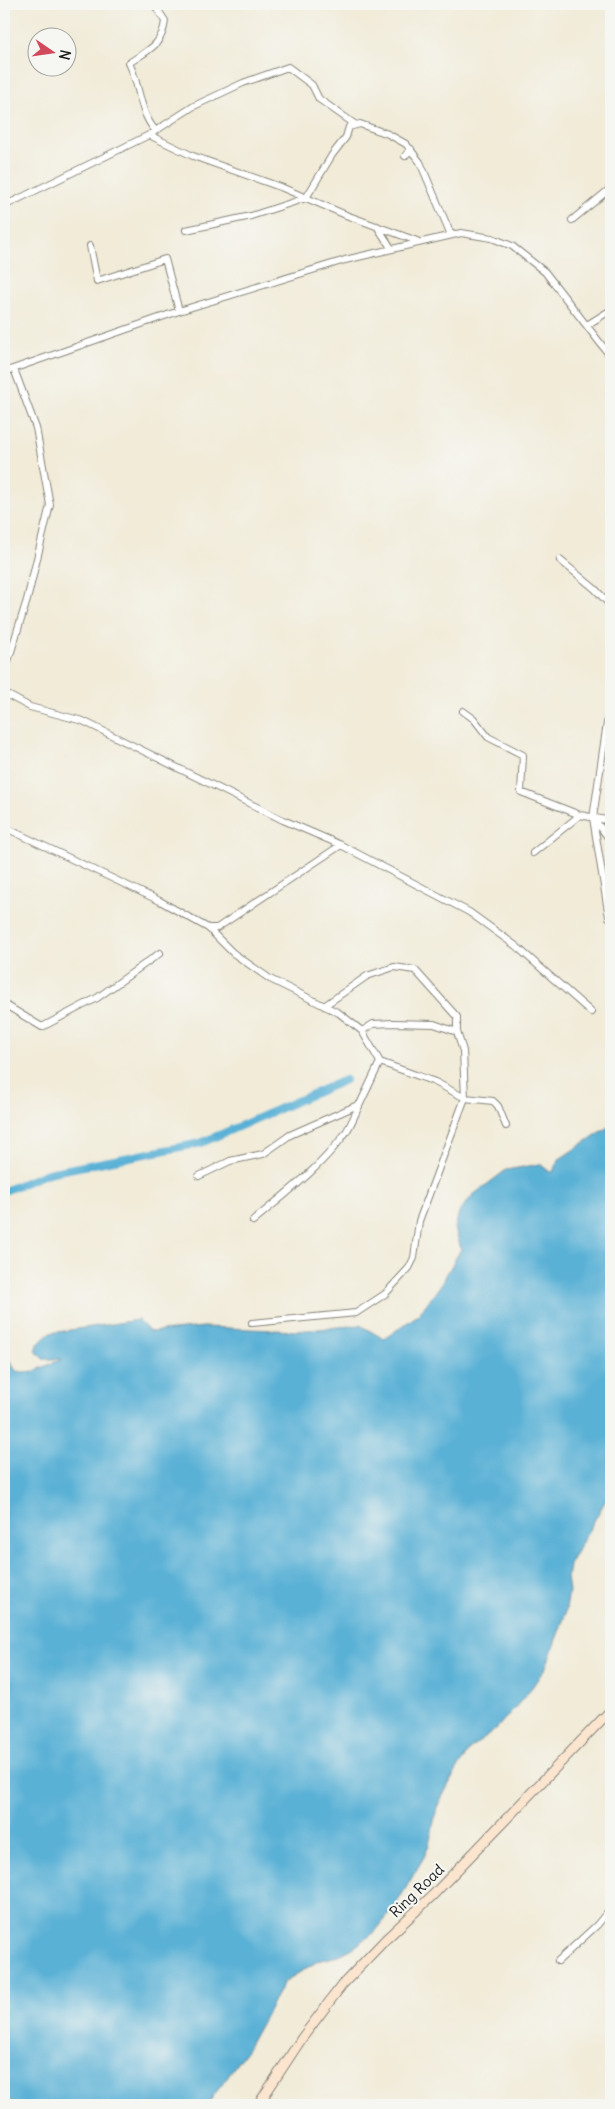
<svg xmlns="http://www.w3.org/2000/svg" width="615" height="2109" font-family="Delius,sans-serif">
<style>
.water{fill:#5ab1d6;stroke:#3b6679}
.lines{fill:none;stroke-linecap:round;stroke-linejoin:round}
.canal{stroke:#5ab1d6;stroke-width:8}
.minor-casing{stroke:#86847a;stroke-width:8}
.secondary-casing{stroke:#86847a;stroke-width:11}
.minor{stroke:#fff;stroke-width:6}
.secondary{stroke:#fbe5cf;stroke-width:9}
.labels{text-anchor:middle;stroke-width:4.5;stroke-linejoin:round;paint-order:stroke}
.street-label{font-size:15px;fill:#1c1c1c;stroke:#f6f6f2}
</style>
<rect width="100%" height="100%" fill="#f6f6f2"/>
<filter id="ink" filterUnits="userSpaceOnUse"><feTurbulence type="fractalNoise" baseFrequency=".02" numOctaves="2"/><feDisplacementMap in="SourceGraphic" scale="10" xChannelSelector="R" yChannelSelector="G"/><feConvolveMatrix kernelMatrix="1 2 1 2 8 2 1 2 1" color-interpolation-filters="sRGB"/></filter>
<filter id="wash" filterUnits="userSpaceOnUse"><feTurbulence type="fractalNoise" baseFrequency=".0096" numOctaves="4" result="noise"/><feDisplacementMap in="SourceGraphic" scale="20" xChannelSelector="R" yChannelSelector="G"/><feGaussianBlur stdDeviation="1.12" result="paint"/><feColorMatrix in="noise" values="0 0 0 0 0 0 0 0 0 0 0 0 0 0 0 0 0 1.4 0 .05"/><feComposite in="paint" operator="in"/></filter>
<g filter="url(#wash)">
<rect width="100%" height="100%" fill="#f1ebd8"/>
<path class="water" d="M 611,1125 L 611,1491 L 569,1565 L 567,1578 L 569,1591 L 565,1615 L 546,1667 L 528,1693 L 495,1730 L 470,1749 L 452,1778 L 437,1807 L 429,1845 L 424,1857 L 394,1908 L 375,1932 L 353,1948 L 337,1956 L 318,1961 L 284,1982 L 247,2049 L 207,2105 L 4,2105 L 4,1351 L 16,1371 L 30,1373 L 62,1359 L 43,1359 L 36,1351 L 38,1344 L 50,1333 L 138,1320 L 150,1332 L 204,1327 L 297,1331 L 360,1325 L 384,1339 L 418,1315 L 440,1286 L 461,1249 L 455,1228 L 459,1212 L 473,1195 L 506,1170 L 540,1164 L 550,1172 L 553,1172 L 558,1160 Z"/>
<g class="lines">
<path class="canal" d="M 4,1191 L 48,1173 L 201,1143 L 345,1080"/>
</g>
</g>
<g filter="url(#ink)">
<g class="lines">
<defs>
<path id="minor" d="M 154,4 L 165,21 C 162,46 148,50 129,63 C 140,85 139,112 155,130
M 149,135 L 194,106 L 243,83 L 288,67 L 312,85 L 319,99 L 356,125
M 405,156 L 411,149
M 4,206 L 149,135 L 193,156 L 283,188 L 346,215 L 417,241
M 572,220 L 611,188
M 377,226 L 391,248
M 186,230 L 251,216 L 306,198 L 332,155 L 346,137 L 349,127 L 360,124 L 388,134 L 406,144 L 420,162 L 451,235
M 90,246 L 97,281 L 165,259 L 179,311
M 587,325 L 611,310
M 4,372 L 179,311 L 345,260 L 461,233 L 492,238 L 512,246 L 545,272 L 611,357
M 560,560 L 595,589 L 611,606
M 4,674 L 27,600 L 50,505 L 36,428 L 14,369
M 4,693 L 30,707 L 83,721 L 283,820 L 341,845 L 469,912 L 516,946 L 591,1012
M 463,711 L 474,719 L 488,737 L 523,755 L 521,792 L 580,815 L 611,821
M 594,819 L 611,841
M 4,827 L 160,901 L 208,928 L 217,928 L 341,845
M 533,853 L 580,815
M 609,917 L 593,818 L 611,696
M 208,928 L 233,953 L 270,979 L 339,1013 L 362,1031 L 373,1024 L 393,1023 L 434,1024 L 457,1032 L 463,1051 L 465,1098 L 419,1221 L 414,1258 L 409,1268 L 385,1294 L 356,1313 L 252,1323
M 4,1004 L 42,1027 L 97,998 L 160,953
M 324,1006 L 367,976 L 394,967 L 415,970 L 457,1017 L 457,1032
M 362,1031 L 380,1062 L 435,1082 L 465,1098 L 493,1101 L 498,1106 L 506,1126
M 199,1176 L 230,1161 L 263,1154 L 290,1135 L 360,1104 L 380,1062
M 253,1221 C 285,1194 319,1169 344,1135 C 351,1126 355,1114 360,1104
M 558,1961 L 597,1925 L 611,1908"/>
<path id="secondary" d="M 258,2105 L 302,2038 L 342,1985 L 385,1940 L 433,1895 L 611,1710"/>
</defs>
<use href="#minor" class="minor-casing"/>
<use href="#secondary" class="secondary-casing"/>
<use href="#minor" class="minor"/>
<use href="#secondary" class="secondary"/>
</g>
</g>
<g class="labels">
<g class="street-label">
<text transform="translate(417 1891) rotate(-44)" y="5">Ring Road</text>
</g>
</g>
<rect width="615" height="2109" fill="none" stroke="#f6f6f2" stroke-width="20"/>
<g transform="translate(52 52) rotate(103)"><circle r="24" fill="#f6f6f2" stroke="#9f9f9c"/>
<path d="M0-4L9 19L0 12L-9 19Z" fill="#d1495b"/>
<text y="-8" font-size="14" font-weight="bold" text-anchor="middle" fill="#1c1c1c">N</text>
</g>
</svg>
